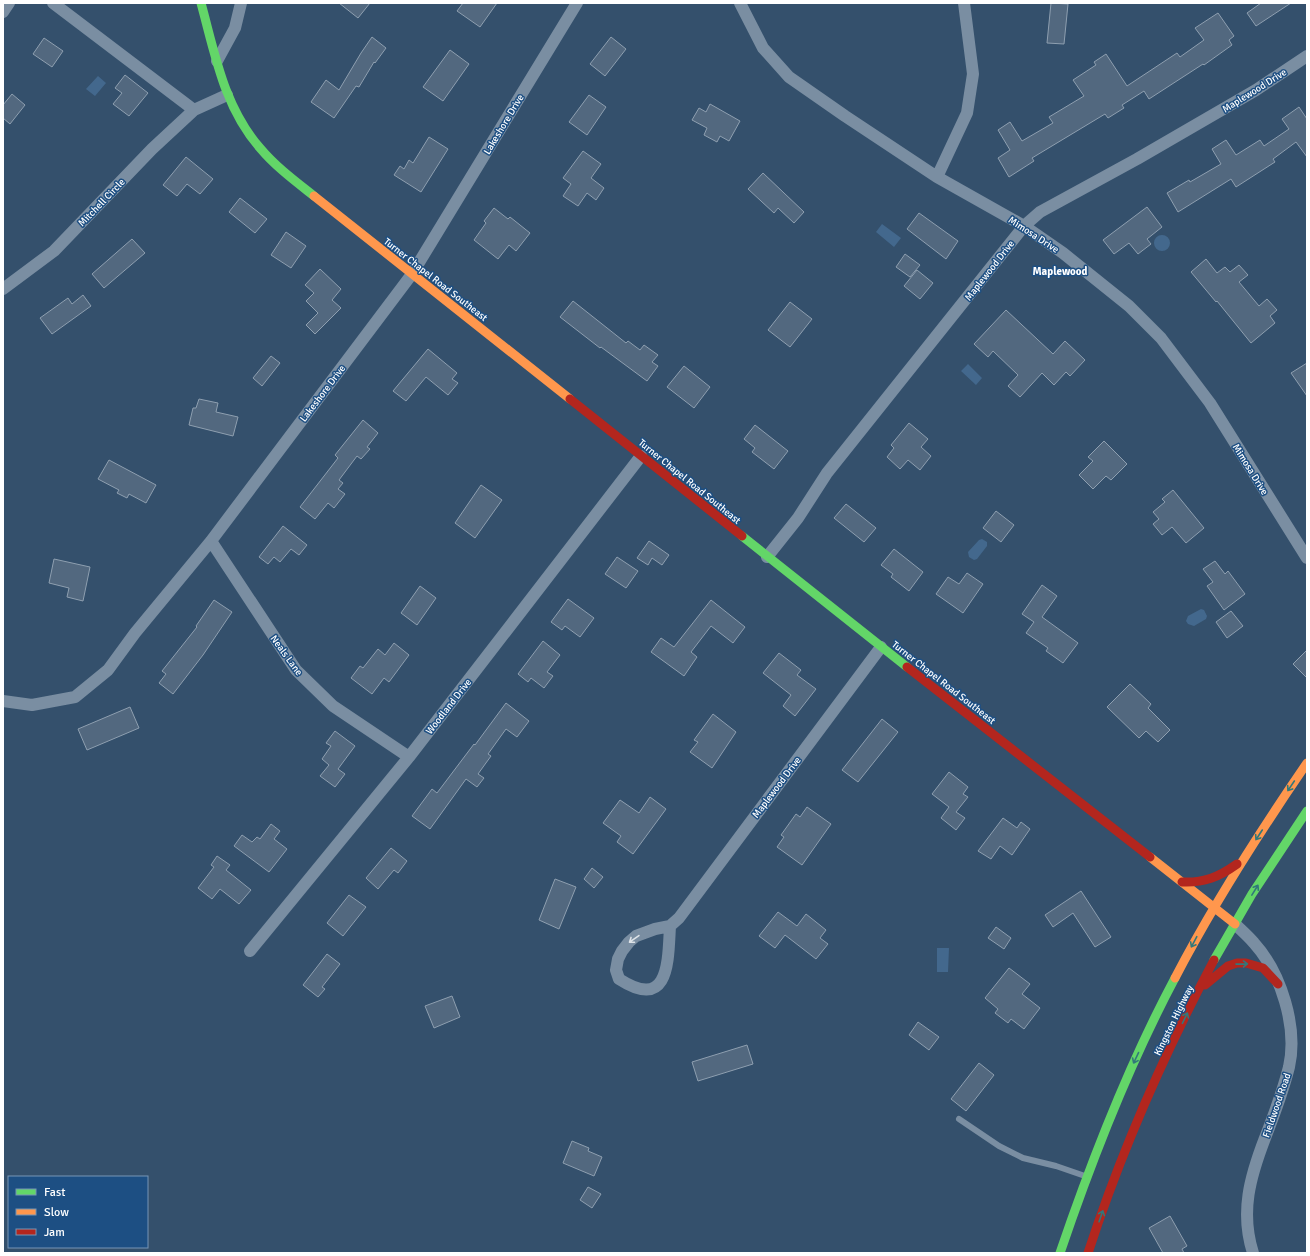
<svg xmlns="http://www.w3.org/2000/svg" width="1310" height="1256" font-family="Signika,sans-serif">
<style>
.water{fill:#43688d}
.building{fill:#52687f;stroke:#8e9fb0}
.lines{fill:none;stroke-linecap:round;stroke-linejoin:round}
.lane{stroke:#7a8ea2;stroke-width:6}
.street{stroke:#7a8ea2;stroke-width:12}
.fast{stroke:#63d668;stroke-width:9}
.slow{stroke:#ff974d;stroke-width:9}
.jam{stroke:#b3261e;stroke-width:9}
.oneway{stroke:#32787b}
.oneway2{stroke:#dee3e8}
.labels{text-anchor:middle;stroke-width:3;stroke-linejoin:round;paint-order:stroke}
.street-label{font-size:10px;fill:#fff;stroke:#1d4f83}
.neighbourhood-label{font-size:11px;font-weight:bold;fill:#fff;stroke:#1d4f83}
</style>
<rect width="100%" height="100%" fill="#34506c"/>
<path class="water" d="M 98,76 L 106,83 L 95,96 L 86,89 Z
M 882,224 L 901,238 L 894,247 L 876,232 Z
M1154 243a8 8 0 1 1 16 0a8 8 0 1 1-16 0Z
M 968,364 L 982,378 L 976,385 L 961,371 Z
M 982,539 L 987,542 L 987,546 L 977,559 L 974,560 L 969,557 L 968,552 L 979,540 Z
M 1201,609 L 1204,610 L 1207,616 L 1206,619 L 1194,626 L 1188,624 L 1186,621 L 1188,616 Z
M 937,948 L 949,948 L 948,972 L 937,972 Z"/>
<path class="building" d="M 339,3 L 370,3 L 358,18 Z
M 463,3 L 497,3 L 480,27 L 457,11 Z
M 1051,3 L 1068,4 L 1064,44 L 1047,43 Z
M 1261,3 L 1291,3 L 1256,26 L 1247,13 Z
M 1218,13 L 1234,36 L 1229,40 L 1232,45 L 1204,65 L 1203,64 L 1149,99 L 1144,91 L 1122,105 L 1124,108 L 1108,118 L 1105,114 L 1032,158 L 1034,161 L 1009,177 L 998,158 L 1010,150 L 998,130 L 1010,122 L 1022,141 L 1053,123 L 1049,117 L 1084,96 L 1073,80 L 1096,65 L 1094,62 L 1106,54 L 1127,86 L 1177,53 L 1180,57 L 1204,40 L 1195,28 Z
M 372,37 L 386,48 L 375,63 L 374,62 L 359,87 L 356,86 L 334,118 L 311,102 L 326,80 L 339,90 L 361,53 Z
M 611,37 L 626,49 L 605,76 L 590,64 Z
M 44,38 L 63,51 L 52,67 L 33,54 Z
M 450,50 L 469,64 L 443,101 L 423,87 Z
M 125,75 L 148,93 L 129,116 L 113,104 L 122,93 L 115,88 Z
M 12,94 L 25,105 L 10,124 L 3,118 L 3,105 Z
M 589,95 L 606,107 L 587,135 L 569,122 Z
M 710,104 L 740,121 L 729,141 L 720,136 L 717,142 L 704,135 L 707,128 L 692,120 L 699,108 L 706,112 Z
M 1299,107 L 1307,119 L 1307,157 L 1296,142 L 1273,159 L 1275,162 L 1236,187 L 1231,179 L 1178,212 L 1167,193 L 1189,180 L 1190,182 L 1221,164 L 1212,149 L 1226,140 L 1236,155 L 1260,140 L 1264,146 L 1289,129 L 1282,119 Z
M 429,137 L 448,149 L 421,192 L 394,175 L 400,166 L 404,169 L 409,160 L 413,163 Z
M 583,151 L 601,164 L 591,178 L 604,188 L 596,200 L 587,193 L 578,206 L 563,196 L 571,184 L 563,178 Z
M 186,157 L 213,179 L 200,194 L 187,184 L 177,196 L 163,185 Z
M 763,173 L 804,212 L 794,223 L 778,208 L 774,213 L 748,189 Z
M 240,198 L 267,219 L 255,233 L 229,212 Z
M 1147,207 L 1162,227 L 1147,239 L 1151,244 L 1138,254 L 1129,243 L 1114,254 L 1103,240 Z
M 494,208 L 508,219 L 510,217 L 530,233 L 516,251 L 509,245 L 498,259 L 474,240 L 486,223 L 484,221 Z
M 919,213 L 958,241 L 946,259 L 907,229 Z
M 286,232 L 306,246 L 291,268 L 271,255 Z
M 132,239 L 145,253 L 104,288 L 92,274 Z
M 905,254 L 920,265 L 910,277 L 896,267 Z
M 1206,259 L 1217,273 L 1225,267 L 1230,272 L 1239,265 L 1248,275 L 1239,282 L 1259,306 L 1267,299 L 1277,310 L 1270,316 L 1275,323 L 1251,343 L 1217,301 L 1216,302 L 1191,272 Z
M 320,269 L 341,289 L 332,300 L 341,308 L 315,334 L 306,325 L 318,313 L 306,301 L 314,293 L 305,285 Z
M 917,270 L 933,283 L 920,299 L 904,286 Z
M 83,295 L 91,306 L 52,334 L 40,318 L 68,298 L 72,304 Z
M 573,301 L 626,343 L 628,341 L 640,350 L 644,345 L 658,355 L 652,362 L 658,366 L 647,381 L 601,347 L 600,348 L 560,317 Z
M 790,302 L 812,319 L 790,347 L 768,330 Z
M 1006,310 L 1053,354 L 1065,341 L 1085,360 L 1070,376 L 1066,372 L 1054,385 L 1042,373 L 1020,397 L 1008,386 L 1018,375 L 993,351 L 988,357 L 974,344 Z
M 428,349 L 457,373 L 452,379 L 458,383 L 448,395 L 426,377 L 406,401 L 393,391 Z
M 271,356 L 280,363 L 262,386 L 253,378 Z
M 1307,363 L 1307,396 L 1291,373 Z
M 684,366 L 710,387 L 694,408 L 667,387 Z
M 199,399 L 218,403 L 216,412 L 238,417 L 233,436 L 189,425 L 193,408 L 196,408 Z
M 363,420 L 378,433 L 367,447 L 370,449 L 361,459 L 357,456 L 339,480 L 343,483 L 338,489 L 345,494 L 334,508 L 328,503 L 315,519 L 300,507 L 338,458 L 335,455 Z
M 909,423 L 928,439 L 921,447 L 931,456 L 920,470 L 908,460 L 900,469 L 887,457 L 894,448 L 891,445 Z
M 755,425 L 788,451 L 774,469 L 752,452 L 755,448 L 744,439 Z
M 1104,441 L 1127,464 L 1111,480 L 1106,476 L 1093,489 L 1079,475 L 1093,461 L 1088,457 Z
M 109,460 L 156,485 L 146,503 L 129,494 L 127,498 L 117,493 L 119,490 L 98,479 Z
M 481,485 L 502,500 L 475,538 L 455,523 Z
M 1173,490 L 1204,528 L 1186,543 L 1172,527 L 1162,535 L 1153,524 L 1159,519 L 1153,512 L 1165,502 L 1162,499 Z
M 846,504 L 876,528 L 864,542 L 834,518 Z
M 996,511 L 1014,525 L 1001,542 L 983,528 Z
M 283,526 L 307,545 L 299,555 L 291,549 L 280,562 L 274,557 L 268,564 L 259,557 Z
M 649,541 L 669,555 L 662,565 L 652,558 L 648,565 L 637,558 Z
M 894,549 L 923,572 L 909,591 L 891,577 L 893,574 L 881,565 Z
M 617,557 L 638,571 L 626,588 L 605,574 Z
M 54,559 L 90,567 L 83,601 L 67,597 L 69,588 L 49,583 Z
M 1215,561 L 1225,574 L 1228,571 L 1245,594 L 1224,610 L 1207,586 L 1213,582 L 1203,569 Z
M 967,573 L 983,584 L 963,613 L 936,594 L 948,577 L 959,584 Z
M 1042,585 L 1057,596 L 1042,617 L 1078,643 L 1063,663 L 1046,651 L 1048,648 L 1026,633 L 1034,622 L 1022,614 Z
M 420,586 L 436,598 L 417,625 L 401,613 Z
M 568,599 L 594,618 L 580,637 L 565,626 L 562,630 L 551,622 Z
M 214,600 L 232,612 L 203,655 L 173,694 L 159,683 L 166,674 L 162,671 L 197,627 L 196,626 Z
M 711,600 L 745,627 L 733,643 L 711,626 L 691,652 L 697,657 L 684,676 L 651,652 L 661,638 L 674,647 Z
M 1231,611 L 1243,626 L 1227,638 L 1216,622 Z
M 543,641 L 560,655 L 547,672 L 553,676 L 544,688 L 531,678 L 528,682 L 518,674 Z
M 394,643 L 409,655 L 389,682 L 384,678 L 372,694 L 351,678 L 360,666 L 363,668 L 378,649 L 385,655 Z
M 1307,650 L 1307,678 L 1293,664 Z
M 779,653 L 801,670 L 797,675 L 816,689 L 795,716 L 783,706 L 791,695 L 763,673 Z
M 1130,684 L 1151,704 L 1148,708 L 1170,730 L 1158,742 L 1146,731 L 1139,738 L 1107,707 Z
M 506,703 L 529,721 L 517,737 L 506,729 L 488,754 L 491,756 L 478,774 L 484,778 L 477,787 L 466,779 L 430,829 L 412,816 L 432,789 L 437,793 L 474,744 L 475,745 Z
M 130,707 L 139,728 L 87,750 L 78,729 Z
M 713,714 L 736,732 L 712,768 L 690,752 L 698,742 L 694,740 Z
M 882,719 L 898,732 L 858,782 L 842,770 Z
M 335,731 L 355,746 L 338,769 L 345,774 L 335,787 L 320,776 L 329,765 L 322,759 L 331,746 L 326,743 Z
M 949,772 L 968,787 L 963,794 L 968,797 L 956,812 L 965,818 L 956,830 L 941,818 L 949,807 L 932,794 Z
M 650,797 L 666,809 L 633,854 L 617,842 L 621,836 L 603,823 L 620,800 L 639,813 Z
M 807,807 L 831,824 L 802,865 L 777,847 L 784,837 L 781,835 L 796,814 L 800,817 Z
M 1003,818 L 1017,828 L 1021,822 L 1030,829 L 1012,855 L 1000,846 L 991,859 L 978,851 Z
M 271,824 L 280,831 L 274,839 L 287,849 L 269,872 L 234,846 L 242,835 L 252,842 L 257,837 L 260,839 Z
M 391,848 L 407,861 L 398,873 L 394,870 L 378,889 L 366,878 Z
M 217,856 L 230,865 L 226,870 L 251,890 L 239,904 L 220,889 L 212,899 L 198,888 L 214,867 L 211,865 Z
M 592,868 L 603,877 L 594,888 L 584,879 Z
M 555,879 L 576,887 L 559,929 L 539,920 Z
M 1081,891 L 1111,937 L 1095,947 L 1073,913 L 1053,927 L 1045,915 Z
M 349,895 L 366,907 L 343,936 L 327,923 Z
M 778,912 L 797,926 L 806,914 L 826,930 L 820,938 L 828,944 L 816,959 L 785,935 L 775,948 L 759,936 Z
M 996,927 L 1011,938 L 1004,949 L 988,938 Z
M 327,954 L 340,964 L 322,987 L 325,989 L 318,997 L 303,985 Z
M 1009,968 L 1030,984 L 1022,994 L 1040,1008 L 1024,1029 L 1011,1019 L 1008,1023 L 995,1013 L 998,1009 L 985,998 Z
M 452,996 L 460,1017 L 434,1028 L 425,1006 Z
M 918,1022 L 939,1037 L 929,1050 L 909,1035 Z
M 747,1045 L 753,1064 L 698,1081 L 692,1062 Z
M 979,1063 L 994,1075 L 966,1111 L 951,1099 Z
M 572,1141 L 589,1148 L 588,1151 L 602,1157 L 594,1176 L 563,1163 Z
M 588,1187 L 601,1194 L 592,1208 L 580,1200 Z
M 1170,1216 L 1187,1246 L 1182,1249 L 1184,1253 L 1163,1253 L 1149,1228 Z"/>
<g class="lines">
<path class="lane" d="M 959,1119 L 999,1146 L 1023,1158 L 1056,1166 L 1085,1176"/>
<path class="street" d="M 53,3 L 194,110
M 740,3 L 763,48 L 789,77 L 845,116 L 937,177 L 1024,226 L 1063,253 L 1129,306 L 1161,338 L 1210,403 L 1307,558
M 3,12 L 9,3
M 217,61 L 235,28 L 241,3
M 937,177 L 967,113 L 973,74 L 964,3
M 3,289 L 54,251 L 152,149 L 194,110 L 227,95
M 211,541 L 296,670 L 333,706 L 409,757
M 767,557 L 798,518 L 827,473 L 1024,226 L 1040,212 L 1137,159 L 1256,90 L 1307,56
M 3,701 L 32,705 L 75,697 L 108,670 L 135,633 L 211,541 L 412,274 L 577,3
M 1235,924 C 1241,930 1248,936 1254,943 C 1281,973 1298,1027 1289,1067 C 1283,1091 1274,1115 1265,1138 C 1250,1177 1240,1212 1253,1253
M 670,926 C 668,960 670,1012 619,979 L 616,970 L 618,959 L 622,951 L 629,942 L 636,936 L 655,929 L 670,926 L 679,918 L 881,647
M 250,951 L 409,757 L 641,456"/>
<path class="fast" d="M 201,3 C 215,54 224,107 260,148 C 276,167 295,181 314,196
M 742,536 L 907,667
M 1214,960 L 1252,894 L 1307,811
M 1060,1253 C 1092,1159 1128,1066 1175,978"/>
<path class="slow" d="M 314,196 L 570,399
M 1150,857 L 1235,924
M 1175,978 C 1214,903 1259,833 1307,763"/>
<path class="jam" d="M 570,399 L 742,536
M 907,667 L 1150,857
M 1182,882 C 1204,883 1219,877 1237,864
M 1205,985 L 1228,966 L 1237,963 L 1246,963 L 1263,968 L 1278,984
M 1088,1253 C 1121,1152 1164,1054 1214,960"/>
</g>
<defs><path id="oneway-shaft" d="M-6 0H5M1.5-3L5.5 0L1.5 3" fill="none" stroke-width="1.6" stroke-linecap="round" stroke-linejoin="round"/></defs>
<g class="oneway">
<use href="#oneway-shaft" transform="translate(1291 786) rotate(124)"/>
<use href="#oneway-shaft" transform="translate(1259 835) rotate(123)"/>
<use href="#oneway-shaft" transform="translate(1255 890) rotate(-58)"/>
<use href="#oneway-shaft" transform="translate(1194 942) rotate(118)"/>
<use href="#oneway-shaft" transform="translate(1242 964) rotate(-1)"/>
<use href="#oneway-shaft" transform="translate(1185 1018) rotate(-64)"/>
<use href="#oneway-shaft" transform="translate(1136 1058) rotate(115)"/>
<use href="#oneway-shaft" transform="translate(1101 1216) rotate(-71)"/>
</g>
<use class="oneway2" href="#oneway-shaft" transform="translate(634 939) rotate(145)"/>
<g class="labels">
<g class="street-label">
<text transform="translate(1254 90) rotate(-32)" y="4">Maplewood Drive</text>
<text transform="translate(503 124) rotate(-59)" y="4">Lakeshore Drive</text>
<text transform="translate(101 202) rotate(-46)" y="4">Mitchell Circle</text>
<text transform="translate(1034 234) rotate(33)" y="4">Mimosa Drive</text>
<text transform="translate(989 270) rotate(-52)" y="4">Maplewood Drive</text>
<text transform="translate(436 279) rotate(38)" y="4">Turner Chapel Road Southeast</text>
<text transform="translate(322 393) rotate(-53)" y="4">Lakeshore Drive</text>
<text transform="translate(1251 469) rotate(58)" y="4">Mimosa Drive</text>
<text transform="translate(690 481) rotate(39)" y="4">Turner Chapel Road Southeast</text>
<text transform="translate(287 655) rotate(54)" y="4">Neals Lane</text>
<text transform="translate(944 682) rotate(38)" y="4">Turner Chapel Road Southeast</text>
<text transform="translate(448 706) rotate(-52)" y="4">Woodland Drive</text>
<text transform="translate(776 787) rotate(-53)" y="4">Maplewood Drive</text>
<text transform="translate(1173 1020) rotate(-64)" y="4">Kingston Highway</text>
<text transform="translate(1276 1105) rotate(-71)" y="4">Fieldwood Road</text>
</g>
<g class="neighbourhood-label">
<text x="1060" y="275">Maplewood</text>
</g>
</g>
<rect width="1310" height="1256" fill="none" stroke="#ffffff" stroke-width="8"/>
<rect x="8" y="1176" width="140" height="72" fill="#1d4f83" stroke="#7795b5"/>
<rect x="16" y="1189" width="20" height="6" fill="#63d668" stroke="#7795b5"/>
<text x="44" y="1196" font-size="12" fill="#ffffff">Fast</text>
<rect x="16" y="1209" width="20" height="6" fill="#ff974d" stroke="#7795b5"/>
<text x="44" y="1216" font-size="12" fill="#ffffff">Slow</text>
<rect x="16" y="1229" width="20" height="6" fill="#b3261e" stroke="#7795b5"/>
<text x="44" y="1236" font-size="12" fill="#ffffff">Jam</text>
</svg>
